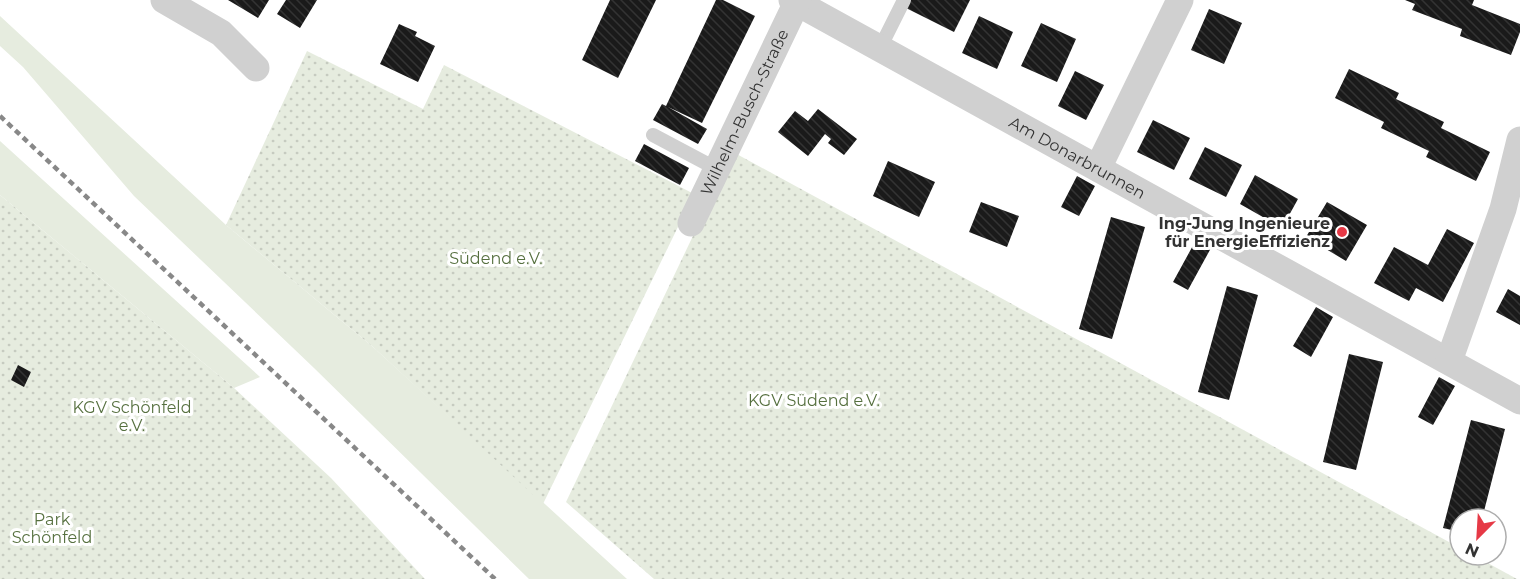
<svg xmlns="http://www.w3.org/2000/svg" width="1520" height="579" font-family="Montserrat,sans-serif">
<style>
.grass{fill:#e6ecdf}
.park{fill:url(#park-dots)}
.building{fill:url(#building-back-hatch)}
.lines{fill:none;stroke-linecap:round;stroke-linejoin:round}
.service{stroke:#d0d0d0;stroke-width:14}
.minor{stroke:#d0d0d0;stroke-width:27}
.rail{stroke:#888;stroke-width:4.5;stroke-dasharray:6 4.5;stroke-linecap:butt}
.poi-dot{fill:#e63946;stroke:#fff;stroke-width:2}
.labels{text-anchor:middle;stroke-width:6;stroke-linejoin:round;paint-order:stroke}
.street-label{font-size:16px;fill:#333;stroke:#fff}
.poi-label{font-size:16px;font-weight:bold;fill:#333;stroke:#fff;text-anchor:end}
.park-label{font-size:16px;fill:#56703f;stroke:#fff}
</style>
<defs>
<pattern id="park-dots" width="8" height="8" patternUnits="userSpaceOnUse" patternTransform="scale(1.5)"><rect width="8" height="8" fill="#e6ecdf"/><path d="M2 2h.1M6 6h.1" fill="none" stroke="#c6cbc0" stroke-width="1.8" stroke-linecap="round"/></pattern>
<pattern id="building-back-hatch" width="6" height="6" patternUnits="userSpaceOnUse" patternTransform="scale(1.5)"><rect width="6" height="6" fill="#1a1a1a"/><path d="M-1 5l2 2M0 0l6 6M5-1l2 2" fill="none" stroke="#333"/></pattern>
</defs>
<rect width="100%" height="100%" fill="#fff"/>
<path class="grass" d="M 0,16 L 226,225 L 373,347 L 627,579 L 529,579 L 314,368 L 134,196 L 23,67 L 0,46 Z
M 0,141 L 260,377 L 234,388 L 0,195 Z"/>
<path class="park" d="M 307,51 L 423,109 L 444,65 L 694,194 L 543,504 L 373,347 L 226,225 Z
M 733,152 L 1460,548 L 1460,555 L 1473,555 L 1517,579 L 654,579 L 566,502 Z
M 0,195 L 234,388 L 331,478 L 425,579 L 0,579 Z"/>
<path class="building" d="M 228,0 L 269,0 L 258,18 Z
M 286,0 L 317,0 L 300,28 L 277,14 Z
M 610,0 L 656,0 L 618,78 L 582,60 Z
M 716,0 L 723,0 L 755,16 L 702,123 L 668,107 L 707,129 L 698,144 L 653,120 L 662,104 L 666,106 Z
M 907,0 L 970,0 L 954,32 L 904,7 Z
M 1405,0 L 1474,0 L 1472,5 L 1520,24 L 1520,32 L 1511,55 L 1460,36 L 1462,29 L 1412,10 L 1415,4 Z
M 1209,9 L 1242,23 L 1224,64 L 1191,50 Z
M 979,16 L 1013,32 L 997,69 L 962,53 Z
M 1041,23 L 1076,39 L 1057,82 L 1021,66 Z
M 399,24 L 417,32 L 415,36 L 435,46 L 418,82 L 380,64 Z
M 1349,69 L 1399,93 L 1396,99 L 1444,122 L 1441,128 L 1490,152 L 1476,181 L 1426,157 L 1429,151 L 1381,128 L 1384,122 L 1335,98 Z
M 1075,71 L 1104,85 L 1086,120 L 1058,106 Z
M 818,109 L 857,139 L 844,155 L 828,143 L 831,139 L 825,134 L 808,156 L 778,132 L 795,111 L 808,121 Z
M 1153,120 L 1190,138 L 1174,170 L 1137,152 Z
M 644,144 L 689,168 L 680,185 L 635,161 Z
M 1205,147 L 1242,165 L 1226,197 L 1189,179 Z
M 888,161 L 935,182 L 919,217 L 873,196 Z
M 1255,175 L 1298,199 L 1282,228 L 1240,204 Z
M 1077,176 L 1095,186 L 1079,216 L 1061,207 Z
M 981,202 L 1019,216 L 1007,247 L 969,232 Z
M 1327,202 L 1367,225 L 1346,261 L 1306,237 Z
M 1111,217 L 1145,227 L 1112,339 L 1079,329 Z
M 1447,229 L 1474,243 L 1443,302 L 1416,288 L 1409,301 L 1374,283 L 1394,247 L 1428,265 Z
M 1196,240 L 1211,248 L 1188,290 L 1173,282 Z
M 1227,286 L 1258,295 L 1229,400 L 1198,392 Z
M 1508,289 L 1520,296 L 1520,325 L 1496,312 Z
M 1316,307 L 1333,317 L 1311,357 L 1293,346 Z
M 1349,354 L 1383,362 L 1356,470 L 1323,462 Z
M 18,365 L 31,372 L 24,387 L 11,380 Z
M 1439,377 L 1455,386 L 1433,425 L 1418,417 Z
M 1471,420 L 1505,429 L 1482,519 L 1460,519 L 1460,532 L 1443,528 Z"/>
<g class="lines">
<path class="service" d="M 880,48 L 904,0
M 653,135 L 717,169"/>
<g class="minor">
<path d="M 164,0 L 221,33 L 256,68"/>
<path id="s1" d="M 792,0 L 1520,401"/>
<path d="M 1098,168 L 1180,0"/>
<path id="s2" d="M 691,223 L 798,0"/>
<path d="M 1449,361 L 1503,209 L 1520,140"/>
</g>
<path class="rail" d="M 0,116 L 495,579"/>
</g>
<circle class="poi-dot" cx="1342" cy="232" r="6"/>
<g class="labels">
<g class="street-label">
<text dy="6" stroke="none"><textPath href="#s2" startOffset="123">Wilhelm-Busch-Straße</textPath></text>
<text dy="6" stroke="none"><textPath href="#s1" startOffset="326">Am Donarbrunnen</textPath></text>
</g>
<g class="poi-label">
<text x="1330" y="229">Ing-Jung Ingenieure<tspan x="1330" dy="18">für EnergieEffizienz</tspan></text>
</g>
<g class="park-label">
<text x="496" y="264">Südend e.V.</text>
<text x="814" y="406">KGV Südend e.V.</text>
<text x="132" y="413">KGV Schönfeld<tspan x="132" dy="18">e.V.</tspan></text>
<text x="52" y="525">Park<tspan x="52" dy="18">Schönfeld</tspan></text>
</g>
</g>
<g transform="translate(1478 537) rotate(204)"><circle r="28" fill="#ffffff" stroke="#adadad" stroke-width="1.5"/>
<path d="M0-4.5L10 22L0 15L-10 22Z" fill="#e63946"/>
<text y="-9" font-size="16" font-weight="bold" text-anchor="middle" fill="#333333">N</text>
</g>
</svg>
